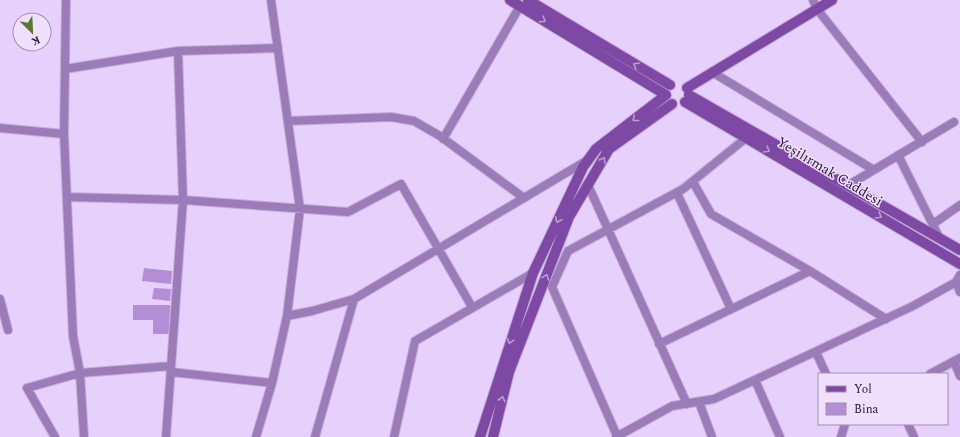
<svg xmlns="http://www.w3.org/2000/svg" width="960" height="437" font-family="Spectral,serif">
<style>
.building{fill:#b48ed4}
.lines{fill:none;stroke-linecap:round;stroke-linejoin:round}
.minor-casing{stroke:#c4afd8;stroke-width:10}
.secondary-casing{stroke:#c4afd8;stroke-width:12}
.minor{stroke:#9c7bb9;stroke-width:8}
.secondary{stroke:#7e49a5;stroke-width:10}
.oneway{stroke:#bd9cd6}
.labels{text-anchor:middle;stroke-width:3;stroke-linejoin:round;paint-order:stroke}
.street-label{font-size:14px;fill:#261632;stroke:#f0e0fe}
</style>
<rect width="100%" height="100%" fill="#e7d0fc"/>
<path class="building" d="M 144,268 L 172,271 L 171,284 L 142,281 Z
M 154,288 L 171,289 L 170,301 L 152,299 Z
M 133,305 L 170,305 L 169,334 L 153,334 L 153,320 L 133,320 Z"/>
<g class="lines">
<defs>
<path id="minor" d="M 66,0 L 64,134 L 73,336 L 80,373 L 84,437
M 813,0 L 817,9 L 922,142
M 65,69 L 178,51 L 278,48
M 712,72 L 874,170
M 288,121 L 391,117 L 414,121 L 440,136 L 524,198
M 0,128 L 64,134
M 443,139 L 520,6
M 898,155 L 940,239
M 693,182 L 711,214 L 810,271 L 886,319
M 588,185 L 687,404
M 847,186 L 954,122
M 677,193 L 731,309
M 67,197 L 183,200 L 348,212 L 401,184 L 472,307
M 933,224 L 960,205
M 956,282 L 960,292
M 0,299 L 8,330
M 287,316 L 312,311 L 354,299
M 659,344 L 810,271
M 816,352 L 826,374
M 954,361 L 960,376
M 171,372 L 272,383
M 930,374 L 960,358
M 755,380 L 780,437
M 699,402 L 712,437
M 908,424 L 914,437
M 617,436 L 552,287 L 568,251 L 683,189 L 746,138
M 55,437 L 27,388 L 80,373 L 171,366
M 166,437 L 183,200 L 178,51
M 256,437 L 272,383 L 287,316 L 300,209 L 271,0
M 315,437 L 354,299 L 586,161
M 394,437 L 415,341 L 533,273
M 616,437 L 672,406 L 714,399 L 913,306 L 956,282 L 960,275
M 841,437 L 845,424"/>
<path id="secondary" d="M 528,0 L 670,85
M 687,88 L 832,0
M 689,95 L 960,250
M 685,102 L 960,264
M 480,437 L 533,273 L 583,167 L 596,149 L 666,95 L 510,0
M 493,437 L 509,372 L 569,217 L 609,149 L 672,104"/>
</defs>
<use href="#minor" class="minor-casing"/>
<use href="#secondary" class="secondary-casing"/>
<use href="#minor" class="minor"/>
<use href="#secondary" class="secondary"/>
</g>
<defs><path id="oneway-chevron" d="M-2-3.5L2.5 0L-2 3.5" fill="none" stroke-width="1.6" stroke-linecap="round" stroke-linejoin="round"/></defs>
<g class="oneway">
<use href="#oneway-chevron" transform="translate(543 20) rotate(31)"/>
<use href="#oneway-chevron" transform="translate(636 65) rotate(-149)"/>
<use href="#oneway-chevron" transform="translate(635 119) rotate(142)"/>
<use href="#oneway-chevron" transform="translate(767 150) rotate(31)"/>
<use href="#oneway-chevron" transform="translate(603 160) rotate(-59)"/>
<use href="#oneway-chevron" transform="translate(879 216) rotate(31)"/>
<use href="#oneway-chevron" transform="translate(558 220) rotate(115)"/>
<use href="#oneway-chevron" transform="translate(546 277) rotate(-69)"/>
<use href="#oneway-chevron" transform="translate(510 341) rotate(107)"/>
<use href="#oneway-chevron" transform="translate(502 399) rotate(-76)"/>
</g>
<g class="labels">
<g class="street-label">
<text transform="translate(830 171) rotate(31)" y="5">Yeşilırmak Caddesi</text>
</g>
</g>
<rect x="818" y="373" width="130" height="52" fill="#f0e0fe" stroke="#9f8fac"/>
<rect x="826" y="386" width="20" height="6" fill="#7e49a5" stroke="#9f8fac"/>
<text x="854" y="393" font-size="12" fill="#261632">Yol</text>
<rect x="826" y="403" width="20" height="12" fill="#b48ed4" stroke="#9f8fac"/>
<text x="854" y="413" font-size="12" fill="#261632">Bina</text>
<g transform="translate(32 32) rotate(156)"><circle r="19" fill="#f0e0fe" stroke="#9f8fac"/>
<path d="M0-3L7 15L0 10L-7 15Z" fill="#59782e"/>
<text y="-6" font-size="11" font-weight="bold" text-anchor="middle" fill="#261632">K</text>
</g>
</svg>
